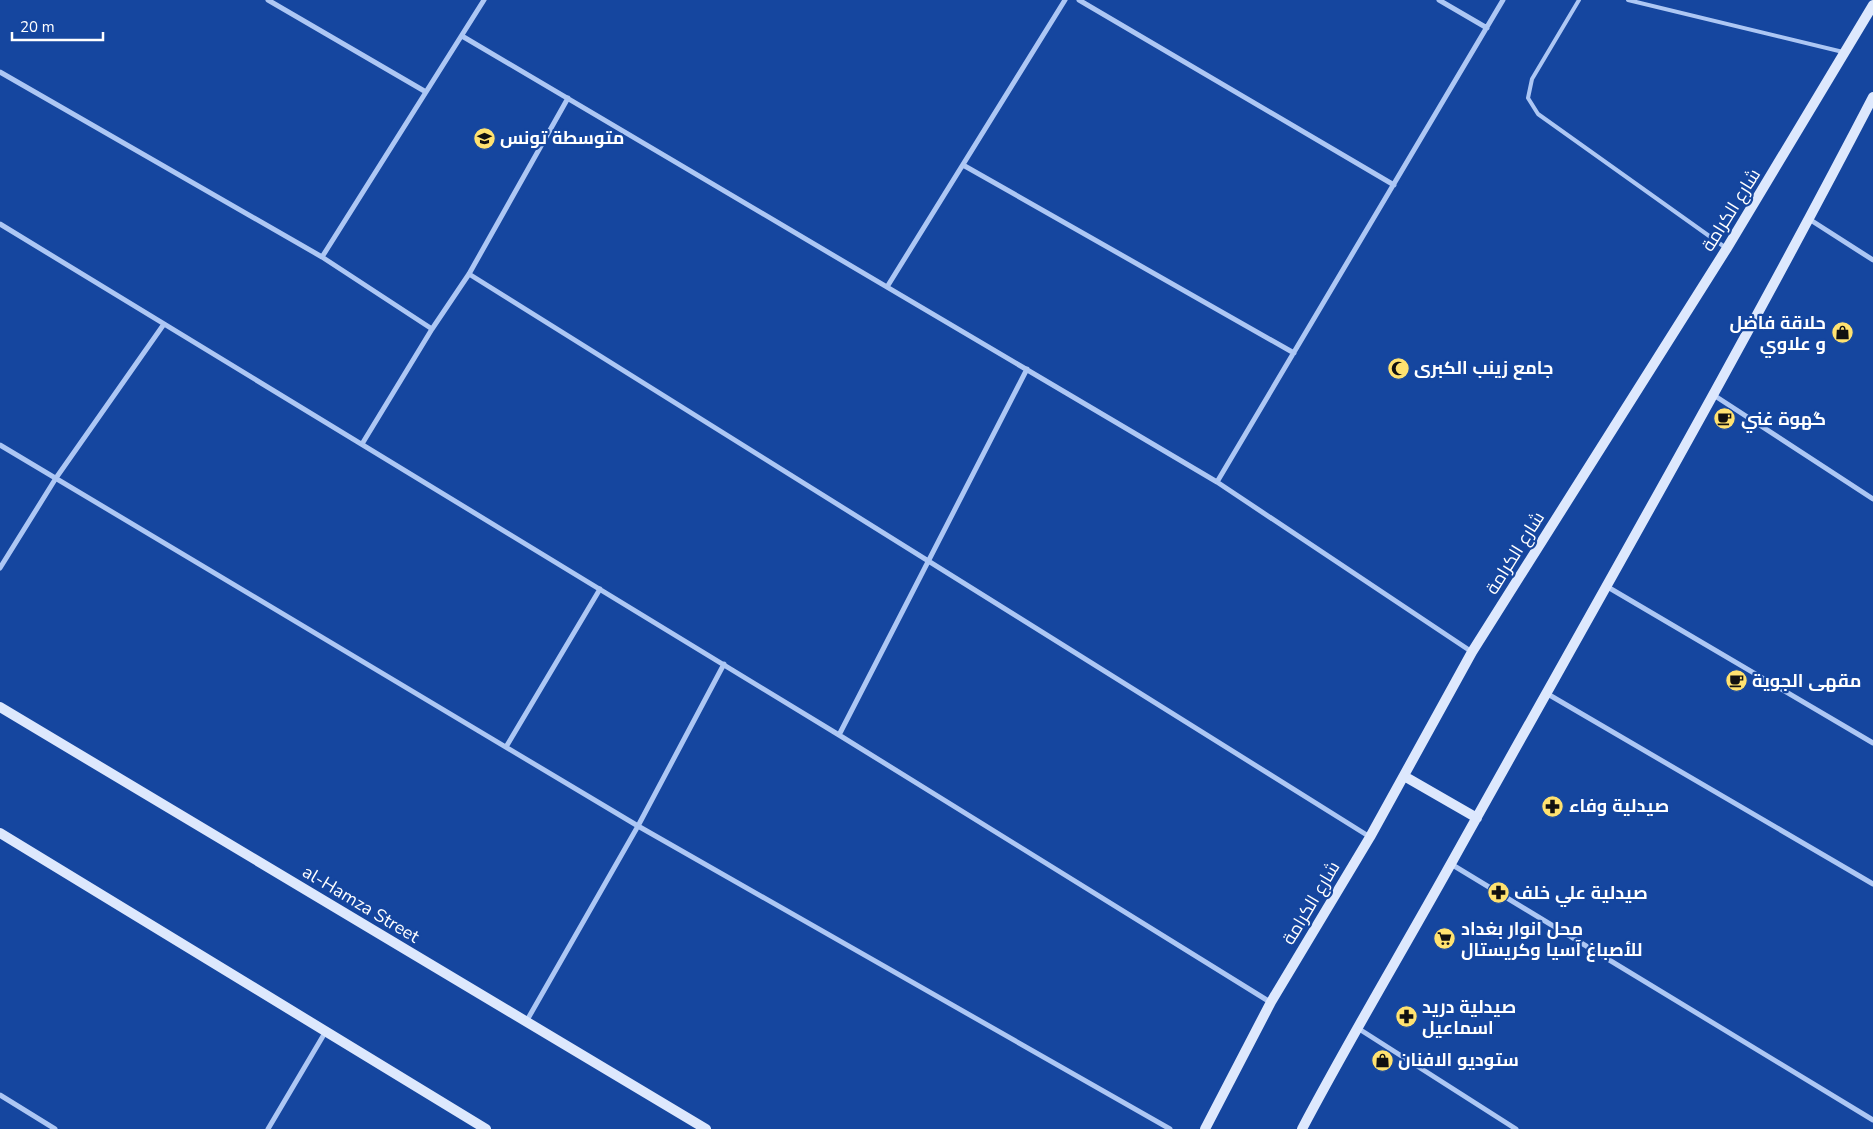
<svg xmlns="http://www.w3.org/2000/svg" width="1873" height="1129" font-family="'Nunito Sans',Cairo,sans-serif">
<style>
.lines{fill:none;stroke-linecap:round;stroke-linejoin:round}
.lane{stroke:#adc7f4;stroke-width:4}
.street{stroke:#adc7f4;stroke-width:5}
.secondary{stroke:#dde8fd;stroke-width:10}
.labels{text-anchor:middle;stroke-width:4.5;stroke-linejoin:round;paint-order:stroke}
.poi-label{font-size:18px;font-weight:bold;fill:#fff;stroke:#15469f;text-anchor:start}
.street-label{font-size:18px;fill:#fff;stroke:#15469f}
</style>
<rect width="100%" height="100%" fill="#15469f"/>
<g class="lines">
<path class="lane" d="M 1579,0 L 1532,79 L 1528,98 L 1538,114 L 1726,248
M 1628,0 L 1843,52"/>
<path class="street" d="M 268,0 L 426,92
M 1079,0 L 1394,185
M 1439,0 L 1487,28
M 462,36 L 1217,482 L 1472,652
M 0,72 L 322,257 L 432,329
M 963,165 L 1294,353
M 1809,219 L 1873,260
M 0,224 L 839,735 L 1270,1002
M 322,257 L 484,0
M 469,274 L 1370,837
M 887,287 L 1065,0
M 1712,394 L 1873,499
M 362,444 L 432,329 L 469,274 L 568,98
M 0,445 L 638,826 L 1170,1129
M 1217,482 L 1503,0
M 0,568 L 56,478 L 164,324
M 1606,586 L 1873,743
M 1546,693 L 1873,884
M 839,735 L 1027,369
M 506,747 L 600,589
M 1451,864 L 1873,1120
M 526,1022 L 638,826 L 724,664
M 1356,1027 L 1516,1129
M 0,1095 L 55,1129
M 268,1129 L 326,1031"/>
<path class="secondary" d="M 0,707 L 706,1129
M 1404,776 L 1477,818
M 0,833 L 486,1129
M 1205,1129 L 1271,1002 L 1370,837 L 1472,652 L 1727,248 L 1873,5
M 1302,1129 C 1350,1038 1403,950 1453,860 C 1594,607 1739,355 1873,97"/>
</g>
<defs>
<symbol id="school-disc" viewBox="-11 -11 22 22"><circle r="9.5" fill="#ffe270" stroke="#15469f"/><path d="M0-5L7-2L0 1L-7-2ZM-4 1L0 2.5L4 1V4Q0 6-4 4Z" fill="#111"/></symbol>
<symbol id="shop-disc" viewBox="-11 -11 22 22"><circle r="9.5" fill="#ffe270" stroke="#15469f"/><path d="M-5-2.5h2.3a2.7 3.5 0 0 1 5.4 0H5L5.5 6h-11ZM-1.5-2.5h3a1.5 2.3 0 0 0-3 0Z" fill="#111"/></symbol>
<symbol id="mosque-disc" viewBox="-11 -11 22 22"><circle r="9.5" fill="#ffe270" stroke="#15469f"/><path d="M3.5-4.9A6 6 0 1 0 3.5 4.9A5 5 0 1 1 3.5-4.9Z" fill="#111"/></symbol>
<symbol id="cafe-disc" viewBox="-11 -11 22 22"><circle r="9.5" fill="#ffe270" stroke="#15469f"/><path d="M-5.5-4.5H6V0H3Q3 3.5 0 3.5H-2.5Q-5.5 3.5-5.5 0ZM3-3.2v2h1.7v-2ZM-6 4.5H4V6H-6Z" fill="#111"/></symbol>
<symbol id="pharmacy-disc" viewBox="-11 -11 22 22"><circle r="9.5" fill="#ffe270" stroke="#15469f"/><path d="M-2-6h4v4h4v4h-4v4h-4v-4h-4v-4h4Z" fill="#111"/></symbol>
<symbol id="supermarket-disc" viewBox="-11 -11 22 22"><circle r="9.5" fill="#ffe270" stroke="#15469f"/><path d="M-6-5.5h2.5l.6 2H6L4.5 2H-2.5L-4.4-4H-6ZM-1.5 3.2a1.3 1.3 0 1 0 .1 0ZM3 3.2a1.3 1.3 0 1 0 .1 0Z" fill="#111"/></symbol>
</defs>
<g fill-rule="evenodd">
<use href="#school-disc" x="472" y="126" width="25" height="25"/>
<use href="#shop-disc" x="1830" y="320" width="25" height="25"/>
<use href="#mosque-disc" x="1386" y="356" width="25" height="25"/>
<use href="#cafe-disc" x="1712" y="406" width="25" height="25"/>
<use href="#cafe-disc" x="1724" y="668" width="25" height="25"/>
<use href="#pharmacy-disc" x="1540" y="794" width="25" height="25"/>
<use href="#pharmacy-disc" x="1486" y="880" width="25" height="25"/>
<use href="#supermarket-disc" x="1432" y="926" width="25" height="25"/>
<use href="#pharmacy-disc" x="1394" y="1004" width="25" height="25"/>
<use href="#shop-disc" x="1370" y="1048" width="25" height="25"/>
</g>
<g class="labels">
<g class="poi-label">
<text x="500" y="144">متوسطة تونس</text>
<text x="1826" y="329" text-anchor="end">حلاقة فاضل<tspan x="1826" dy="21">و علاوي</tspan></text>
<text x="1414" y="374">جامع زينب الكبرى</text>
<text x="1741" y="425">گهوة غني</text>
<text x="1752" y="687">مقهى الجوية</text>
<text x="1569" y="812">صيدلية وفاء</text>
<text x="1514" y="899">صيدلية علي خلف</text>
<text x="1461" y="935">محل انوار بغداد<tspan x="1461" dy="21">للأصباغ آسيا وكريستال</tspan></text>
<text x="1422" y="1013">صيدلية دريد<tspan x="1422" dy="21">اسماعيل</tspan></text>
<text x="1398" y="1066">ستوديو الافنان</text>
</g>
<g class="street-label">
<text transform="translate(1731 210) rotate(-58)" y="6">شارع الكرامة</text>
<text transform="translate(1515 553) rotate(-58)" y="6">شارع الكرامة</text>
<text transform="translate(1311 903) rotate(-59)" y="6">شارع الكرامة</text>
<text transform="translate(361 904) rotate(31)" y="6">al-Hamza Street</text>
</g>
</g>
<path d="M12 32v8h91v-8" fill="none" stroke="#ffffff" stroke-width="2.5"/>
<text x="20" y="32" font-size="15" fill="#ffffff" stroke="#15469f" stroke-width="4" paint-order="stroke">20 m</text>
</svg>
